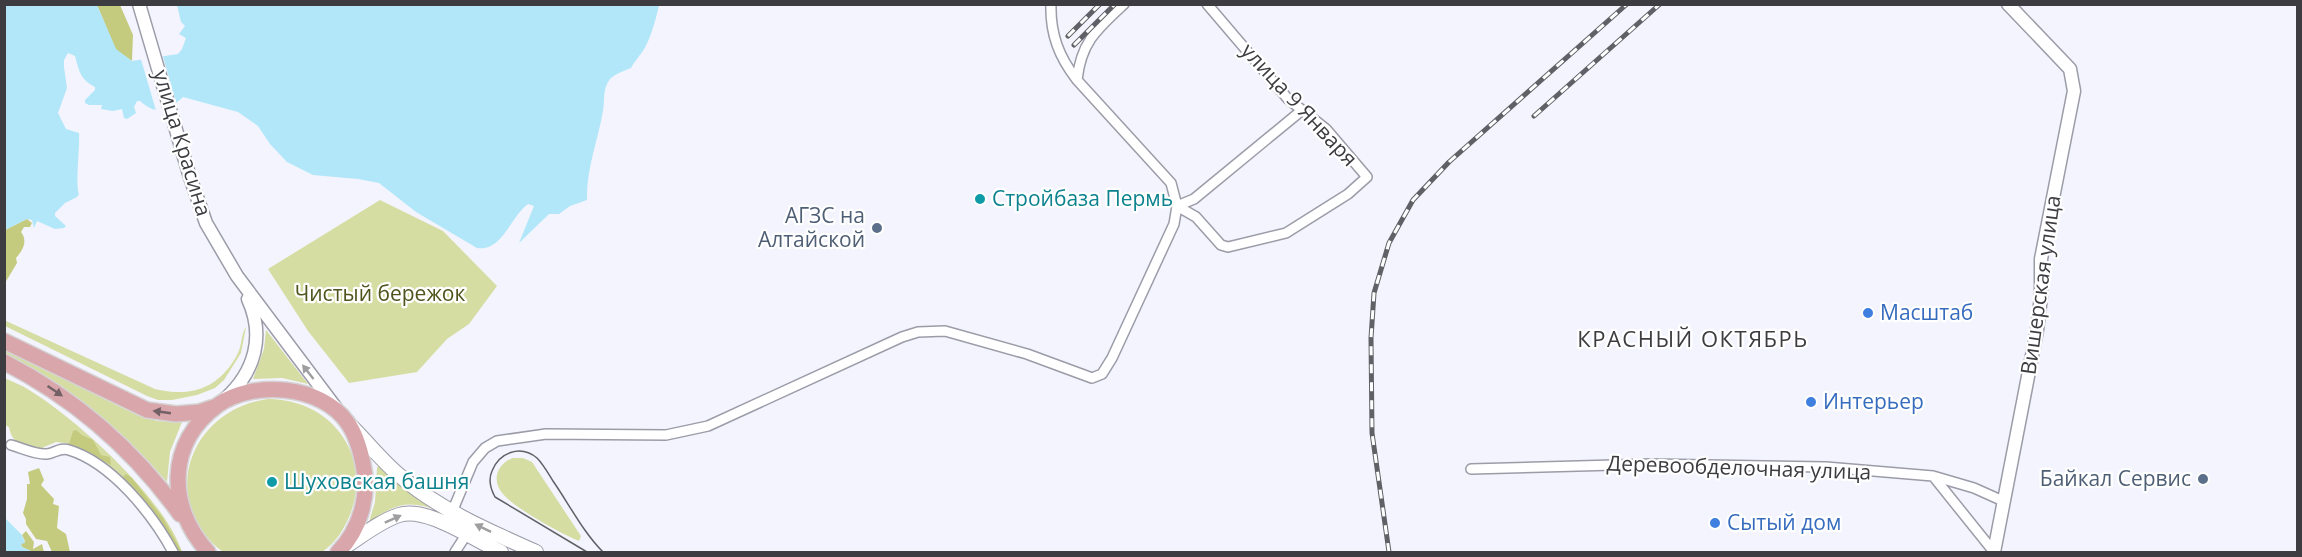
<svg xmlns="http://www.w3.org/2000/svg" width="2302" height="557" font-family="'Open Sans',sans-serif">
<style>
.green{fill:#d6dda3}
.forest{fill:#c4cb7f}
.water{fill:#b2e7f9}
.pier{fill:#f3f4fd}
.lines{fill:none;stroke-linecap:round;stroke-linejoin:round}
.minor-casing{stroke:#9b9ca8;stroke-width:12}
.tertiary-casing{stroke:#9b9ca8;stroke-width:15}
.secondary-casing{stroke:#9b9ca8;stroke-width:16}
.primary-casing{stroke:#d4d4d5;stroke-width:18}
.minor{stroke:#fff;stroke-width:9}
.tertiary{stroke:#fff;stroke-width:12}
.secondary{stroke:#fff;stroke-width:14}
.primary{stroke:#d9a6ac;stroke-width:15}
.tram{stroke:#606166;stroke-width:1.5}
.rail-casing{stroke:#606166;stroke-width:5}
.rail{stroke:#fff;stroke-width:3;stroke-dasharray:9;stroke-linecap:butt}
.oneway{fill:#9e9ea0}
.oneway2{fill:#736166}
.culture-dot{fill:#0f9aa8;stroke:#fff;stroke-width:2}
.service-dot{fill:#5c6f8a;stroke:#fff;stroke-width:2}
.shop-dot{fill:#3f7fe0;stroke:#fff;stroke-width:2}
.labels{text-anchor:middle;stroke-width:4.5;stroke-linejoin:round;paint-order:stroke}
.street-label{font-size:21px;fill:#3c3c41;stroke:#fff}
.culture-label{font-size:21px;fill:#0d838f;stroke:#fff;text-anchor:start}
.service-label{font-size:21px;fill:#4e5e75;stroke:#fff;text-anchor:end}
.park-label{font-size:21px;fill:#50541c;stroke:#fff}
.shop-label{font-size:21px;fill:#366cbe;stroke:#fff;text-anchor:start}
.neighbourhood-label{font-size:22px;letter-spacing:1.5px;fill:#3c3c41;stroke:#fff}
</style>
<rect width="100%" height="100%" fill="#f3f4fd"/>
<path class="green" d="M 380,200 L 443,231 L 497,286 L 469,324 L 447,339 L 417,372 L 349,383 L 308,331 L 268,269 Z
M 4,320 L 155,389 C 192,398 220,388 238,353 C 242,345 241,334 246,327 L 241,353 L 224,380 L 215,388 L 197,395 L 172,400 L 158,400 L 147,396 L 5,326 Z
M 266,330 L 308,384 L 282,378 L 253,379 L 264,349 Z
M 5,350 L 139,416 L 157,421 L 182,422 L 170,452 L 167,482 C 122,429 67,384 5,354 Z
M 4,378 C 13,382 22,385 29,390 C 77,419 165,499 182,552 L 103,463 L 65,443 L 56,442 L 37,450 C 22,445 12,444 9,427 L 5,425 Z
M 268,399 C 329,399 372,452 351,512 C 345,528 336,543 322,552 L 223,552 C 157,502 188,410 268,399 Z
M 513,458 L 523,458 L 532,462 L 581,536 L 579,541 C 560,533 516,509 503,494 C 491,481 497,463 513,458 Z
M 379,465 L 488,537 L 487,538 C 462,525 430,498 399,506 C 388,509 378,516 369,522 L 375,502 L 377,468 Z"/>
<path class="forest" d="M 97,5 L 120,5 L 133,35 L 132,61 L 116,50 Z
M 27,219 L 32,223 L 30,227 L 24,227 L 21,232 C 28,241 23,250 16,258 L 17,263 L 5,283 L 5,230 Z
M 76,430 L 82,435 L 93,440 L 101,455 L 110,457 L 111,465 L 72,446 L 69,444 L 73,431 Z
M 39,468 L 44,480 L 41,485 L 54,499 L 53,504 L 59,506 L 57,528 L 66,534 L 70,552 L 52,552 L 47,541 L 36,539 L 26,524 L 26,519 L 23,513 L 27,499 L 27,484 L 30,484 L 28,472 Z
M 126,474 L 132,478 L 163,518 L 182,552 L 176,552 L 123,481 L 123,477 Z
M 26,531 L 34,542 L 33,549 L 42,544 L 44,552 L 33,552 L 22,547 L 21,544 L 25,541 L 22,535 Z"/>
<path class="water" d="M 5,5 L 97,5 L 116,49 L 132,61 L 178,54 L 182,49 L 186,38 L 179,34 L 185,26 L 181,22 L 177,5 L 659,5 C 656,19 649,46 639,56 C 636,61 634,62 631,68 C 624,71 616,73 610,79 C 602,90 605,99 603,111 C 598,140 586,170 587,200 L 570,206 L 559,214 L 549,214 L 519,243 L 534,206 L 528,204 C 511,216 502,252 477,248 L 416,212 L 379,183 L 358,179 L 313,175 L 287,162 L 270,144 L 258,126 L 238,112 L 183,97 C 167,111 157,116 140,101 L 137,101 L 134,107 L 136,113 L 127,119 L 124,118 L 122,109 L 113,111 L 101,109 L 102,105 L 89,105 L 85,103 L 85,100 L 95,90 L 95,87 C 80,79 79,71 75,56 L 68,53 L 64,60 L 64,67 L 67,88 L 58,113 L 66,129 L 79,133 C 80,146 75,187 79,194 L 77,197 L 65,203 L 55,213 L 55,216 L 66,226 L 64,228 L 55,229 L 37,221 L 34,228 L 32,220 L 27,219 L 5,230 Z
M 4,517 L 22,535 L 25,543 L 21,544 L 22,547 L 33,552 L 5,552 Z"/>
<path class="pier" d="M 162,53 L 177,106 L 169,111 L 159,114 L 157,114 L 140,56 Z"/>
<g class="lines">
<defs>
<path id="minor" d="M 1077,80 C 1081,42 1097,29 1124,4
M 1177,206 L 1196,217 L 1221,245 L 1228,247 L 1286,233 L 1348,194 L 1367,177 L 1326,129 L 1288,99 L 1207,4
M 1177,206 L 1194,199 L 1301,111
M 11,445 C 22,448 36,455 47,454 C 55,453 60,447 69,450 C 112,463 153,515 173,552
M 1471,469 L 1650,464 L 1826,467 L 1933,476 L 1974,488 L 2003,501
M 1933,476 L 1994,552
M 452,512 L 473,462 L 485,448 L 497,441 L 546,434 L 666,435 L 708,426 L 902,337 L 918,332 L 945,331 L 1027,354 L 1092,378 L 1102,374 L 1112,358 L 1174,224 L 1177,206 L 1171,183 L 1077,80 C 1059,57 1050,34 1051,4
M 455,552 L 466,535"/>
<path id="tertiary" d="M 139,4 L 189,174 L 206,223 L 237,276 L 336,408
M 225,399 C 255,372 265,336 248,299
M 1994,552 L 2037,330 L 2041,297 L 2041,259 L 2074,91 L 2070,69 L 2008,4"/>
<path id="secondary" d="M 352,427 C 368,443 383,462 400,476 C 440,510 489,531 536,552
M 343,548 C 361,537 378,522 399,515 C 427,506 474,540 501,552"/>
<path id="primary" d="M 4,341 L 147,410 L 176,414 L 199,412 L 214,407
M 4,362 C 74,398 134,450 180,514
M 208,552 C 167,507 166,443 218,405 C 253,380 321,385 347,422 C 356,434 360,449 363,464 C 370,495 360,530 338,552"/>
</defs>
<use href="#minor" class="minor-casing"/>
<use href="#tertiary" class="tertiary-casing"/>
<use href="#secondary" class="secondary-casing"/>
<use href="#primary" class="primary-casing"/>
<use href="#minor" class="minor"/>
<use href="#tertiary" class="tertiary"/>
<use href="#secondary" class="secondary"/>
<use href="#primary" class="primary"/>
<path class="tram" d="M 587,552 L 495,497 C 490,488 488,480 492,471 C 499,453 520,444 537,458 C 543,464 548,473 553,481 C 569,504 583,532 603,552"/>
<defs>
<path id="rail" d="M 1068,36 L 1100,4
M 1074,45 L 1115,4
M 1534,116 L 1660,4
M 1389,552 L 1372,433 L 1371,338 L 1374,293 L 1389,243 L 1413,200 L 1449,162 L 1627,4"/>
</defs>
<use href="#rail" class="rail-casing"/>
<use href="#rail" class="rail"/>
</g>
<defs><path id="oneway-solid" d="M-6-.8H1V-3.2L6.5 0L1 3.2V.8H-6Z" transform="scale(1.5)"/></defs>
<g class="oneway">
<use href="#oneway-solid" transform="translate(308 372) rotate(-128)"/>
<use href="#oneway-solid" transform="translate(393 519) rotate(-24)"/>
<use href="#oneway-solid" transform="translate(483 528) rotate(-154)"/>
</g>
<g class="oneway2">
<use href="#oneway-solid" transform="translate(55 391) rotate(34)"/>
<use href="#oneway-solid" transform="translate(162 412) rotate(-172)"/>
</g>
<g class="culture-dot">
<circle cx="980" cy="199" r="6"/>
<circle cx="272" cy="482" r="6"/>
</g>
<g class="service-dot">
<circle cx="877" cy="228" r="6"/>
<circle cx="2203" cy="479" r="6"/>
</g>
<g class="shop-dot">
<circle cx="1868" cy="313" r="6"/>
<circle cx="1811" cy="402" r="6"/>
<circle cx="1715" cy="523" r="6"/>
</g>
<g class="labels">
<g class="street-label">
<text transform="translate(1299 105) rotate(47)" y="7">улица 9 Января</text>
<text transform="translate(182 143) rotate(73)" y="7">улица Красина</text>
<text transform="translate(2041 285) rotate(-82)" y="7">Вишерская улица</text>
<text transform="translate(1739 468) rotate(2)" y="7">Деревообделочная улица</text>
</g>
<g class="culture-label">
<text x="992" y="206">Стройбаза Пермь</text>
<text x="284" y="489">Шуховская башня</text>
</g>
<g class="service-label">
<text x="865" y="223">АГЗС на<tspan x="865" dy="24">Алтайской</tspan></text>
<text x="2191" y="486">Байкал Сервис</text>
</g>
<g class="park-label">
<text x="380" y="301">Чистый бережок</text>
</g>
<g class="shop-label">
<text x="1880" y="320">Масштаб</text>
<text x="1823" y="409">Интерьер</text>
<text x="1727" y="530">Сытый дом</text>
</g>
<g class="neighbourhood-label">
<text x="1693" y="347">КРАСНЫЙ ОКТЯБРЬ</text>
</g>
</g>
<rect width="2302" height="557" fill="none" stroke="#3c3c41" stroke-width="12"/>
</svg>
